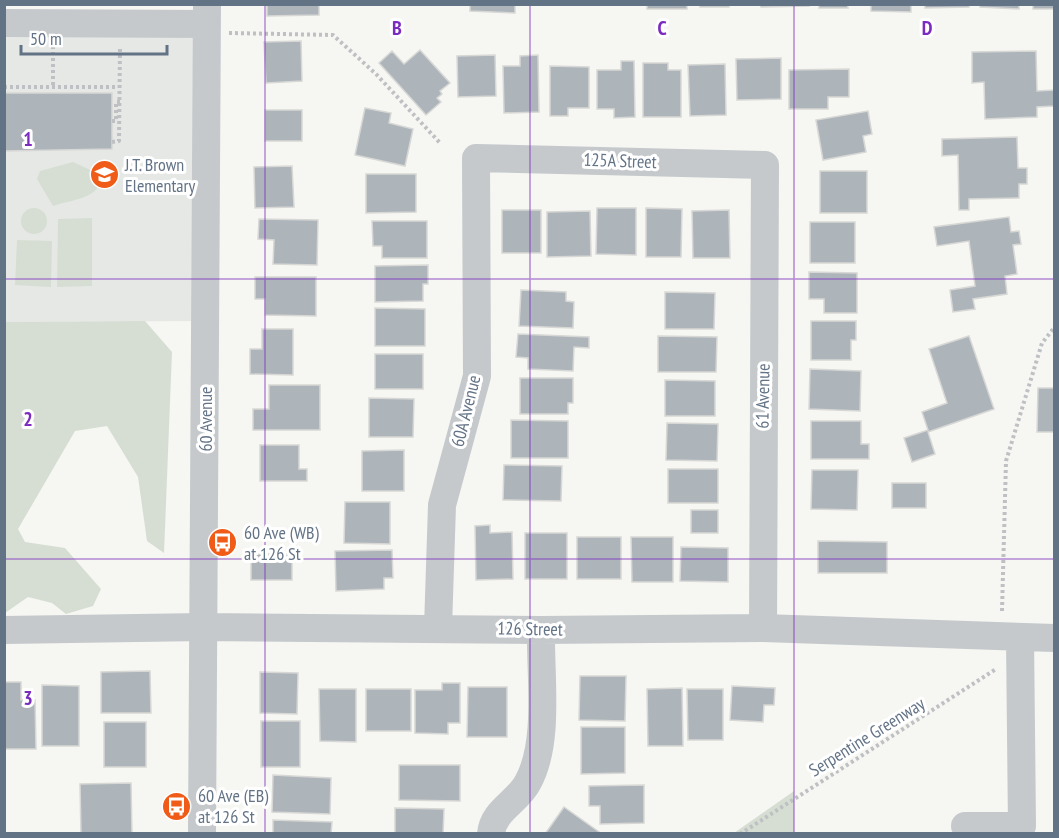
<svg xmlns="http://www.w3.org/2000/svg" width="1059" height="838" font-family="'PT Sans Narrow',sans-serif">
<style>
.built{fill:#e6e8e6}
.green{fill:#d6ded3}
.building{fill:#adb5bb;stroke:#d7d7d5;stroke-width:1.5}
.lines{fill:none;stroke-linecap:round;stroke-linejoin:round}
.path{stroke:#bfc0c3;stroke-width:4;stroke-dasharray:3 3;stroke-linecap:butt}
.minor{stroke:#c5c9cc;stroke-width:28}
.grid{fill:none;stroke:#7b2cbf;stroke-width:1.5;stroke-opacity:0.55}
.labels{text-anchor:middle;stroke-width:6;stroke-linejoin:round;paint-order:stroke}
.street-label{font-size:18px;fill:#637386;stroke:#fff}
.poi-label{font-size:18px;fill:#637386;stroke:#fff;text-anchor:start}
.grid-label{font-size:20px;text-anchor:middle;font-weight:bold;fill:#7b2cbf;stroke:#fff;stroke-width:6;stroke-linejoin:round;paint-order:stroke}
</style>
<rect width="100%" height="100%" fill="#f6f6f2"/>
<path class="built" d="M 5,29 L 203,29 L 203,321 L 5,322 Z"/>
<path class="green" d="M 73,162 L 97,173 L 101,182 C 94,200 69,200 53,206 L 37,179 L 40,171 Z
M21 221a13 13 0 1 1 26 0a13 13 0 1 1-26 0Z
M 92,218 L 92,286 L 57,287 L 58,219 Z
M 17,240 L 52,241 L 51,287 L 15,285 Z
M 145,321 L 172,352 L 164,553 L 147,541 L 138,477 L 107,426 L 75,431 L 18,529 L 25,542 L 65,548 L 101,589 L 93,606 L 66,614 L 52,603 L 28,597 L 5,613 L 5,322 Z
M 794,791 L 794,833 L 734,833 Z"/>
<path class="building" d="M 267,4 L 319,4 L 319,15 L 267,16 Z
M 470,4 L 515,4 L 515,13 L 470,11 Z
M 647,4 L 687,4 L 687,9 L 647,9 Z
M 700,4 L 729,4 L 729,7 L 700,7 Z
M 761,4 L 809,4 L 809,6 L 761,7 Z
M 819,4 L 847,4 L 848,8 L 819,8 Z
M 871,4 L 911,4 L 911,12 L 871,11 Z
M 925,4 L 969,4 L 969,7 L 925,8 Z
M 980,4 L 1019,4 L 1019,9 L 980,7 Z
M 1033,4 L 1054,4 L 1054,9 L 1033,9 Z
M 301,41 L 302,81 L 266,83 L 264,42 Z
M 420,50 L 450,83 L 440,91 L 442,94 L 437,98 L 441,102 L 426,115 L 379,63 L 392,51 L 404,64 Z
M 1036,51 L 1037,91 L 1054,90 L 1054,106 L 1037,107 L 1037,117 L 985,119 L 984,82 L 972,83 L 972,52 Z
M 495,55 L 496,96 L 458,97 L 457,56 Z
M 538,55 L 539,112 L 504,113 L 503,66 L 520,66 L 520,56 Z
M 781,58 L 781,99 L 737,100 L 736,59 Z
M 621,61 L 634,61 L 635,117 L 614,118 L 614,109 L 597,109 L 597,70 L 621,70 Z
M 643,63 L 668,63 L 668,70 L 681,70 L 681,117 L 643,117 Z
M 725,64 L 726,115 L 690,116 L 688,65 Z
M 550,66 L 589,67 L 589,108 L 568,108 L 568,116 L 550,116 Z
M 849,69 L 849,97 L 828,97 L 828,109 L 789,109 L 789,70 Z
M 4,93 L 112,93 L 112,149 L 4,151 Z
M 365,108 L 391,113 L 389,123 L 413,129 L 405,166 L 355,155 Z
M 265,110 L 302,110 L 302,141 L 265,141 Z
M 868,111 L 872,134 L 863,136 L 866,152 L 823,160 L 816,120 Z
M 1017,137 L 1018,168 L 1027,168 L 1027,184 L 1019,184 L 1019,198 L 969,199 L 969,210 L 959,210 L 958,155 L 942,156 L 942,139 Z
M 292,166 L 294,207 L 255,208 L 254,167 Z
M 820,171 L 867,171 L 867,213 L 820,213 Z
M 366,174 L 416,174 L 416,212 L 366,213 Z
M 597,208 L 636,208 L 636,255 L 596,254 Z
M 646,208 L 682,209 L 681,257 L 646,257 Z
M 502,210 L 541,210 L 541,253 L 502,253 Z
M 729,210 L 730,258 L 693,258 L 692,211 Z
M 590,211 L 591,256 L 547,257 L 547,212 Z
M 1009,217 L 1011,232 L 1019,231 L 1021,244 L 1013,245 L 1017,274 L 1005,276 L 1007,294 L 973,299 L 975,309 L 953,312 L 950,290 L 975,286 L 969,241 L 937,246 L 934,227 Z
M 259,219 L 318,220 L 317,265 L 273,264 L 274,240 L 258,239 Z
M 372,221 L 427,221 L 427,258 L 382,258 L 382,246 L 373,246 Z
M 810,222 L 855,222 L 855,263 L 810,263 Z
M 428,265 L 428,284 L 423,284 L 423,301 L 375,302 L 375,266 Z
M 809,272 L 857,273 L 857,313 L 824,313 L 824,299 L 809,299 Z
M 255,277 L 316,277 L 316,316 L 265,315 L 265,299 L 255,299 Z
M 521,290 L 566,292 L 566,301 L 574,302 L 573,328 L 519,326 Z
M 665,292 L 715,293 L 714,329 L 665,329 Z
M 375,308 L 425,309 L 425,346 L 375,346 Z
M 811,321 L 856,321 L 856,340 L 851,340 L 851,360 L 811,360 Z
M 262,329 L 293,329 L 293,375 L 250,374 L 250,349 L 262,349 Z
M 518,334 L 589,337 L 589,348 L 574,347 L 573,371 L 528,369 L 528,358 L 516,357 Z
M 658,336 L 717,337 L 716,372 L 658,372 Z
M 969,336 L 994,409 L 928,432 L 935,454 L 912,462 L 904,438 L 928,430 L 922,412 L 947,403 L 929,349 Z
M 375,354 L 423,354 L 423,389 L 375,389 Z
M 810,369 L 861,371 L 860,411 L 809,409 Z
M 520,378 L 573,378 L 573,403 L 568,403 L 568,414 L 520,414 Z
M 665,380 L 715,381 L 715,416 L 665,416 Z
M 269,385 L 320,385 L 320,430 L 253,430 L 253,409 L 269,409 Z
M 1038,388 L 1054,388 L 1054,432 L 1037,432 Z
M 369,398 L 414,399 L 413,437 L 369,437 Z
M 511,420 L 568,421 L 568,458 L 511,458 Z
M 811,421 L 861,421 L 861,444 L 869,444 L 869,459 L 811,459 Z
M 667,423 L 718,424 L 717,461 L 666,460 Z
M 260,445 L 299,445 L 299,469 L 307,469 L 307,481 L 260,481 Z
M 404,450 L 404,491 L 362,491 L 362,451 Z
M 504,465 L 562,466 L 561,501 L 503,500 Z
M 668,469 L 718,469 L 718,503 L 668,503 Z
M 812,470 L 858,470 L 857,510 L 811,509 Z
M 892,483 L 926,483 L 926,508 L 892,508 Z
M 345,502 L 390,502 L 390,544 L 344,543 Z
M 691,510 L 718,510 L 718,533 L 691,533 Z
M 490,525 L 490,533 L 512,532 L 513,579 L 476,580 L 475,526 Z
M 525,533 L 567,533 L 567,579 L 525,579 Z
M 577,537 L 621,537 L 621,579 L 577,579 Z
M 631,537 L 673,537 L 673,582 L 632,582 Z
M 818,541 L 887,542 L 887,573 L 818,573 Z
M 681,547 L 728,548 L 728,582 L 680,581 Z
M 392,550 L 393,578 L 384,578 L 384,589 L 336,591 L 335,551 Z
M 251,554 L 292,554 L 292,580 L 251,580 Z
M 150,671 L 151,713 L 101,713 L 101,672 Z
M 260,672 L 298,673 L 297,714 L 260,713 Z
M 580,676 L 626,676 L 625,721 L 579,720 Z
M 4,682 L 21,682 L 21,700 L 35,700 L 36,749 L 4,749 Z
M 442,683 L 460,683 L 460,723 L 448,723 L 448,734 L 415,733 L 415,690 L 442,690 Z
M 42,685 L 79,686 L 79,746 L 42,746 Z
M 732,686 L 775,688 L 774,705 L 764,705 L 763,722 L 730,720 Z
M 468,687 L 507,687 L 507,737 L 467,737 Z
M 682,688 L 683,746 L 648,746 L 647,689 Z
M 319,689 L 356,689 L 356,742 L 320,741 Z
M 366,689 L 411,689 L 411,731 L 366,731 Z
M 687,689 L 723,689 L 723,740 L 688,740 Z
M 261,721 L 300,721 L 300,767 L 261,767 Z
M 104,722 L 146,722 L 146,767 L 104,767 Z
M 581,727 L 625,727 L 625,773 L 581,774 Z
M 399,765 L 460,765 L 460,801 L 399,800 Z
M 273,775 L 331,778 L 330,814 L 272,812 Z
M 131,783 L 132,834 L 81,834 L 80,784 Z
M 644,785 L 644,823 L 600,824 L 600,806 L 589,806 L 589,786 Z
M 564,807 L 602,834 L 545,834 Z
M 395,808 L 444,809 L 443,834 L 395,834 Z
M 273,820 L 332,822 L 331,834 L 273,834 Z"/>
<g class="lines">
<path class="path" d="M 229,33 L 333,35 L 376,74 L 441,144
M 53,46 L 53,87
M 4,87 L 118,87
M 112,121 L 116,121 L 116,102 L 120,102
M 112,142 L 119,141 L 120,46
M 1002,611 L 1006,461 L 1042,343 L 1054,328
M 740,834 L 996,669"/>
<path class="minor" d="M 4,23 L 207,24
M 438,628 L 442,505 L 477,376 L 476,158 L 765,165 L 763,628
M 4,630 L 204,627 L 541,630 L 763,628 L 1054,638
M 965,826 L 1022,826 L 1020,637
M 202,834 L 207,4
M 491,834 C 493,810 518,802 528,782 C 550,742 540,676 541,630"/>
</g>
<path class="grid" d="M 265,4 L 265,834M 530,4 L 530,834M 794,4 L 794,834M 4,279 L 1054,279M 4,559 L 1054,559"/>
<defs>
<symbol id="school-disc" viewBox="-11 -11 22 22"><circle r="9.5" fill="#f05b18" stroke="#fff"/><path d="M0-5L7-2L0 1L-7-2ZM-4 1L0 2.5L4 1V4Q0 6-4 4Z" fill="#fff"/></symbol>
<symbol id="bus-disc" viewBox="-11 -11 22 22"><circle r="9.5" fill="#f05b18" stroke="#fff"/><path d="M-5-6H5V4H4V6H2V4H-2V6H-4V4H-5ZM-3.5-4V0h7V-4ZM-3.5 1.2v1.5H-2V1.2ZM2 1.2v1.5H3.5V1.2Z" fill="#fff"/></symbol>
</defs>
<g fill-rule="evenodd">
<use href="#school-disc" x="88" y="158" width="33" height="33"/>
<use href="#bus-disc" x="206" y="526" width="33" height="33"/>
<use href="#bus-disc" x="160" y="790" width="33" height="33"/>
</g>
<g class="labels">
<g class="street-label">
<text transform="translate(620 161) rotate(2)" y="6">125A Street</text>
<text transform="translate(763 396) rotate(-89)" y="6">61 Avenue</text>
<text transform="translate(466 411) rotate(-76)" y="6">60A Avenue</text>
<text transform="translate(206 419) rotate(-90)" y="6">60 Avenue</text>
<text transform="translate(530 629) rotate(1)" y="6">126 Street</text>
<text transform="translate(867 737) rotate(-32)" y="6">Serpentine Greenway</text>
</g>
<g class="poi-label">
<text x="125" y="171">J.T. Brown<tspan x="125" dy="21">Elementary</tspan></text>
<text x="244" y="539">60 Ave (WB)<tspan x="244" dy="21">at 126 St</tspan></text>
<text x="198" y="802">60 Ave (EB)<tspan x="198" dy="21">at 126 St</tspan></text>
</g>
</g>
<g class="grid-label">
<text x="397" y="35">B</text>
<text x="662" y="35">C</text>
<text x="927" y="35">D</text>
<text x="28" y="146">1</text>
<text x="28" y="426">2</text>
<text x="28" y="705">3</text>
</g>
<rect width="1059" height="838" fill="none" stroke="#637386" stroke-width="12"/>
<path d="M21 45v9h146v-9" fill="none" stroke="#637386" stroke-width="3"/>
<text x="30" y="45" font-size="18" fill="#637386" stroke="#ffffff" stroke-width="4.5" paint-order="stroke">50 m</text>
</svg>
